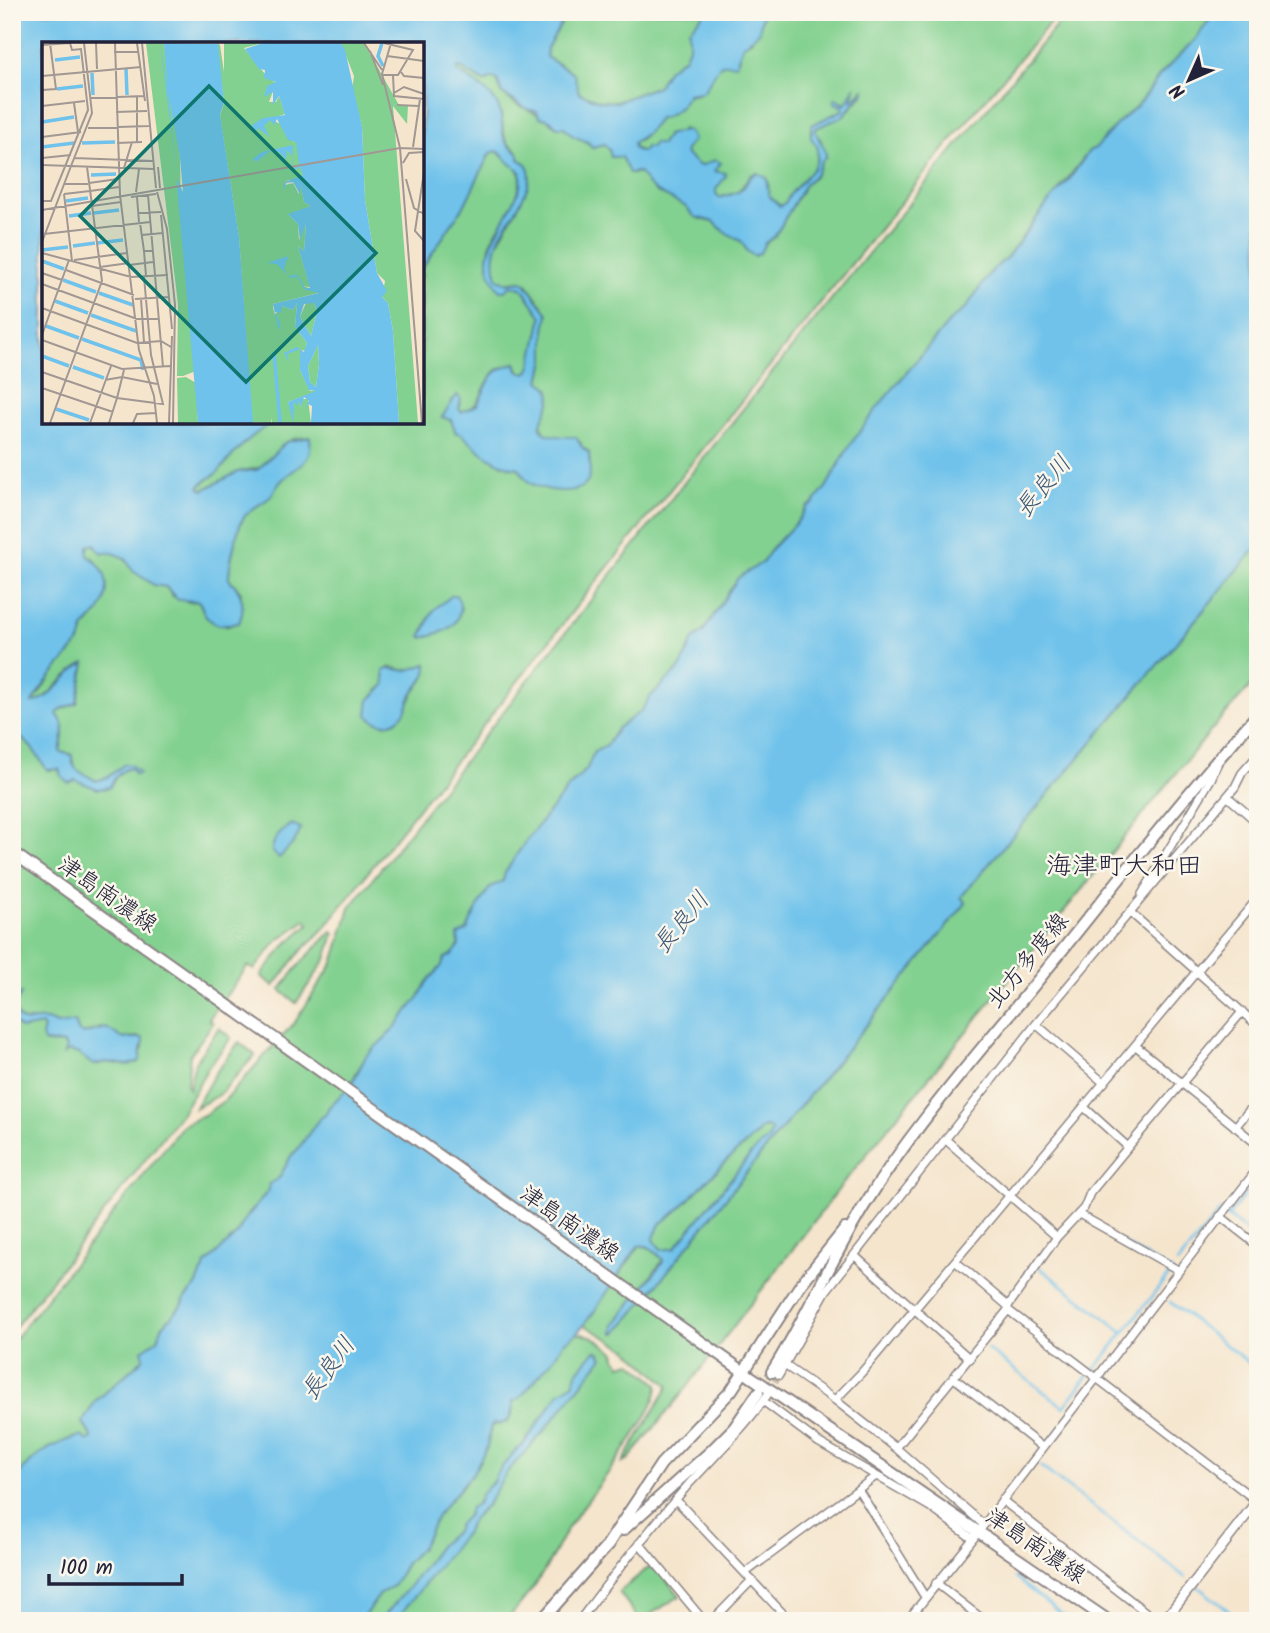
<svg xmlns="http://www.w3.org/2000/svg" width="1270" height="1633" font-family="Kalam,'Klee One',sans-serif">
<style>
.green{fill:#83d190;stroke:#527a66;stroke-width:2;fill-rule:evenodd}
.water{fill:#6fc2eb;stroke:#487293;stroke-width:2;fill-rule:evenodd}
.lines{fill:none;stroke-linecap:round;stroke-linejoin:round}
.stream{stroke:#6fc2eb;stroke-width:2.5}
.minor-tunnel{stroke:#cbbeb0;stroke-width:7;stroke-dasharray:7 3.5;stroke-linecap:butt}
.minor-casing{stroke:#8c8484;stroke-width:10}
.tertiary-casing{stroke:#8c8484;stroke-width:12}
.primary-casing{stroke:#8c8484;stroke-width:14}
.minor{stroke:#fff;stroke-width:7}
.tertiary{stroke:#fff;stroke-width:9}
.primary{stroke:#fff;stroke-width:10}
.labels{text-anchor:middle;stroke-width:5;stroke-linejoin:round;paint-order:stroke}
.street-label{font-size:23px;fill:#22223b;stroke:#fbf7ec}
.water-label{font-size:24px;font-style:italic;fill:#3d5a79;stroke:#fbf7ec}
.quarter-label{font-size:26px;fill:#22223b;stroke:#fbf7ec}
.inset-river{fill:none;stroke:#6fc2eb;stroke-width:3.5}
.inset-road{fill:none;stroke:#a19793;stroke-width:2}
.view{fill:#0f766e;fill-opacity:0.15;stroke:#0f766e;stroke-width:3.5}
.inset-edge{fill:none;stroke:#22223b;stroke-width:3.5}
</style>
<rect width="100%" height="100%" fill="#fbf7ec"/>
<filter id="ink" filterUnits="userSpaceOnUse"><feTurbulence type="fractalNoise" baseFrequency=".0143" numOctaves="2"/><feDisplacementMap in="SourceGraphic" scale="14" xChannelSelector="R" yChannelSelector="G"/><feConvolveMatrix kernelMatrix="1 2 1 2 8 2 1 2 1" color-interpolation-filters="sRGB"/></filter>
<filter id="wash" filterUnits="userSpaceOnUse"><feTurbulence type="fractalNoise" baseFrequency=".00686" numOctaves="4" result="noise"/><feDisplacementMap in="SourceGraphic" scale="28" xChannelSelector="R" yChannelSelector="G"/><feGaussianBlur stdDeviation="1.57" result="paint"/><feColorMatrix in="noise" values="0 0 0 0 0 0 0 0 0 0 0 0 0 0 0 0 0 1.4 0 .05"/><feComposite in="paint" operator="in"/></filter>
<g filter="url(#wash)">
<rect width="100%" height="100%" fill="#f5e5cd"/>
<path class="green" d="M 568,12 L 705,12 L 689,30 L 689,47 L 685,57 L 668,69 L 658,86 L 617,102 L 600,101 L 579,93 L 572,72 L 546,57 L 547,48 Z
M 763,12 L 1059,12 L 957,133 L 583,598 L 326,926 L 297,956 L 274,986 L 261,976 L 285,945 L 309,924 L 306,920 L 277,941 L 254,970 L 248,966 L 209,1019 L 213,1023 L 190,1055 L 187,1085 L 189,1089 L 195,1062 L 219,1028 L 231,1038 L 209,1066 L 183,1111 L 12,1331 L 12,1021 L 21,1029 L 42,1025 L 44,1029 L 42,1036 L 46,1043 L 63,1044 L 66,1048 L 64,1054 L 69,1051 L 79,1054 L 95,1065 L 106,1062 L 128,1065 L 131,1062 L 137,1063 L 143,1047 L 138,1037 L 122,1038 L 101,1028 L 83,1034 L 78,1031 L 76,1023 C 71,1023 65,1024 59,1024 C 54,1024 49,1020 43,1020 C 26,1020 20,1027 13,1006 L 20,996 L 19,993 L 12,992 L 12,734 C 27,737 40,759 50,770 L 59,769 L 61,776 L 80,780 L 98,789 L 108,788 C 114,780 119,770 130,768 L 134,774 L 137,770 L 125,764 L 108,777 L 96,781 L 77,771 L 70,754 L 60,752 C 62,735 68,730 57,714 L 61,709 L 77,703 L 85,663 C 64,672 54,696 32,704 L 59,664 L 80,642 L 84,628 L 99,611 L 94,559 L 88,556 L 88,546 L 95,544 C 101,559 107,550 117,554 C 120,555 123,557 126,559 L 129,565 L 166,587 L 172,596 L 189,602 L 199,601 L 204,613 L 227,626 L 234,624 L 241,604 L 241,592 L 229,579 C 228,568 238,525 244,517 C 249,509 259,506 265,500 C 273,494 276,486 283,479 C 299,463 311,464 310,437 L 293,439 L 267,460 L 262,467 L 238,472 L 203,490 L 199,487 L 220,470 L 249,436 L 272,422 L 422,422 L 422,268 L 464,206 L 490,153 L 496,151 C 505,156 519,167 521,178 C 519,188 517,202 511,210 C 489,240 479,256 500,291 L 511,286 L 522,288 L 542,317 L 531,367 L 528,372 L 520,373 L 516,363 C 510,366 499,367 495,372 C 481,387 484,404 463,413 L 452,401 L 451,407 L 442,417 L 451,420 L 456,433 L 460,433 L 510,467 L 519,468 L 525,478 L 590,470 L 589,452 L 582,447 L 580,442 C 569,438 548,441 543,430 C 535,416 557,403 548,387 L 540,382 L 545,359 L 545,330 L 548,314 L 527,284 L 519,281 L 502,283 C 472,260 522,212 526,188 C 528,177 519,161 517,150 C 496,141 508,117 495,102 C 485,90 470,79 456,70 L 459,66 L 481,80 L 484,82 L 492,78 L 497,80 C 500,85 500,92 504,95 C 520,110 542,112 557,127 L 564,127 C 574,138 585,137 592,147 L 603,144 L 621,157 L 632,174 L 639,172 L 649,186 L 657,192 L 685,206 L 700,219 L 714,222 L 727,234 L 741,241 L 748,252 L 759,253 L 762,246 L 775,236 L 805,184 L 816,174 L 822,160 L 821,140 L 816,135 L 816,128 L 842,117 L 863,95 L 864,90 L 852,102 L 855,86 L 847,104 L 837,99 L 836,103 L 843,107 L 843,110 L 814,124 C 806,132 814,139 818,148 L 817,160 L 813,169 L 792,192 L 785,203 L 780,206 L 769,196 L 768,181 L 757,173 L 751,175 L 738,192 L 719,198 L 715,191 L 718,173 L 714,171 L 715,167 L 713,161 L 700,166 L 686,155 L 683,129 L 677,133 L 667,135 L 661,145 L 653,144 L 651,148 L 642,152 L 634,148 L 633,143 L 640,140 L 659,118 L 665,117 L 679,108 L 685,96 L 698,94 L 710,81 L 721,63 L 736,64 L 743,45 L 752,39 ZM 447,600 L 461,608 C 450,630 449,630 427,636 L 423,633 L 432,612 ZM 427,664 L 425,677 L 413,694 L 403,714 L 397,720 L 384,724 L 377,691 L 385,684 L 384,671 L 391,667 L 406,671 Z
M 1068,12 L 1215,12 L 1195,40 L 1160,75 L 1141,102 L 1116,125 L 1097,148 L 1089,151 L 1008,256 L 990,273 L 966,308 L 951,320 L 901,379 L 850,445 L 827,486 L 813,504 L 808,506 L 797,522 L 773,547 L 763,562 L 738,578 L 703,632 L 693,640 L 681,667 L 650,697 L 642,711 L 618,728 L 606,746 L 594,752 L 587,769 L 569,787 L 515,857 L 503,881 L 487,892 L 459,946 L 452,955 L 445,958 L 441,967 L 427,982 L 419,997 L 393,1030 L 380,1044 L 371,1050 L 356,1073 L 351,1085 L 329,1107 L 325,1115 L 319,1119 L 298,1149 L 291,1156 L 279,1178 L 269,1185 L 269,1190 L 243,1221 L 238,1233 L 206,1264 L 196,1286 L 185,1298 L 183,1304 L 162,1327 L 158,1339 L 149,1347 L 143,1349 L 144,1357 L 141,1361 L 95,1402 L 83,1422 L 92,1438 L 88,1441 L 81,1436 C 44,1447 39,1454 12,1480 L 12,1342 L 183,1125 L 204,1115 L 225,1100 L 295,1022 L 333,963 L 350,908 C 585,606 822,305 1068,12 Z
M 1258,546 L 1258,678 L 1218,722 L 848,1177 L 684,1391 L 629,1459 L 623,1462 L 669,1386 L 627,1349 L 584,1325 L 640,1245 L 651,1248 L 663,1260 L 614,1325 L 613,1333 L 616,1332 L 644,1301 L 746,1173 L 966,903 L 960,898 Z
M 332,931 L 334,934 L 326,959 L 296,1003 L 280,990 L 301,963 Z
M 239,1042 L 255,1055 L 219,1095 L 195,1108 L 214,1075 Z
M 766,1127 L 772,1130 L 769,1138 L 752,1153 L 675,1248 L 662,1250 L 653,1239 L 660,1224 L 679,1209 L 725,1162 L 757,1134 L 761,1128 Z
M 577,1333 L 593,1337 L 615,1352 L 616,1358 L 621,1365 L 631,1362 L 658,1384 C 661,1408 588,1499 571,1523 C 560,1539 553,1558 542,1574 C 532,1591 519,1606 506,1621 L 395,1621 L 466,1532 L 473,1518 L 486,1506 L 506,1473 L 544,1431 L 602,1358 L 601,1353 L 595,1351 L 578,1371 L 573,1384 L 560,1392 L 523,1445 L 515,1451 L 456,1531 L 440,1545 L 410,1586 L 380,1621 L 360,1621 L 381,1593 L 393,1586 L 406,1563 L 421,1548 L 438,1514 L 473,1473 L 487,1447 L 491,1426 L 507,1422 L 512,1415 L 513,1402 L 554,1358 L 563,1343 Z
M 653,1564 L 680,1596 L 640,1621 L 619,1592 Z"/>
<path class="water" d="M 12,12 L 568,12 L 547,48 L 546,57 L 574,74 L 579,93 L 600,101 L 617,102 L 658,86 L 668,69 L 685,57 L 689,47 L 689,30 L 705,12 L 763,12 L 759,32 L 743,45 L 736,64 L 721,64 L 703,92 L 688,94 L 679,108 L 665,117 L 659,118 C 654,129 642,136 633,143 L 634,149 L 642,152 L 646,147 L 651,148 L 654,143 L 661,145 L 667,135 L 686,130 L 690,133 L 693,140 L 685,150 L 686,155 L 700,166 L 715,160 L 721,163 L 714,171 L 725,173 L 726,176 L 716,189 L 716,194 L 719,198 C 726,195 735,195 741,190 C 749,183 746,177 757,173 L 766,177 L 769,196 L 780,206 L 785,203 L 792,192 L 813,169 L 817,160 L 818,148 L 811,138 L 812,125 L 843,110 L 843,107 L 834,102 L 835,98 L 845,105 L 855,86 L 852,101 L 863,90 L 864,92 L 842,117 L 816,128 C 814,138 827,145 826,157 L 821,161 L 816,174 L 805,184 L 775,236 L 765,243 L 760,253 L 754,256 L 748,252 L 741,241 L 727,234 L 714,222 L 695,217 L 685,206 L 657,192 L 649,186 L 639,172 L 629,173 L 621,157 L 611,157 L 609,149 L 604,144 L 592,147 L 588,142 L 573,136 L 564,127 L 557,127 L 550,120 L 539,117 L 537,111 L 529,110 L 503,94 L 497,80 L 492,78 L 484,82 L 480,80 L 459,67 L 457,71 C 469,79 489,90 497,104 C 505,117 498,136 510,147 C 513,149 517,151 519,154 L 519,159 C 549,172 508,219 500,236 C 494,250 492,265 498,279 L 508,283 L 523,281 L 548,314 L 545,330 L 545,359 L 540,381 L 548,387 C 563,413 507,437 576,437 L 582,447 L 589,453 C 589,462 592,472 588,481 C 579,497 541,491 529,482 C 524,478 523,473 519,468 C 495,466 477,449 460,433 L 456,433 L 451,420 L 442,417 L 457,395 L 461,399 L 459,408 L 461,412 L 477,405 C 491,382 485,372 516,363 L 518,371 L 522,373 L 528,372 L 531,366 L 542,317 L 522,288 L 511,286 L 505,291 L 500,291 C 494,282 488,273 488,261 C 487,236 529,191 520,172 C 517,167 511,165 508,161 C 503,156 503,154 497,151 L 490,153 L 464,206 L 422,268 L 422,44 L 44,44 L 44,422 L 272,422 C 250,437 238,448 221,469 C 215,477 204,479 199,487 L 203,490 L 238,472 L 257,470 L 286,442 L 310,437 C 313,464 299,464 283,479 C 277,484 275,491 270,497 C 262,504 251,508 244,517 C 238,525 228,568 229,579 C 242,591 246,606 239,623 L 217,625 L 206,617 L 199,601 L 178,600 L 166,587 L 154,585 L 133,571 L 126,559 L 114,553 L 103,553 L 98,550 L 95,544 L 88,546 L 88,556 C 109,568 112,592 99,612 C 94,618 88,621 84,628 C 82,633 82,639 79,643 C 64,663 44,680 32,703 C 55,698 65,672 85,663 L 77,703 L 61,709 L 57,714 C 69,730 62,734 60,752 L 72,755 C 71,773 85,772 96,781 L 108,777 L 125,764 L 131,765 L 139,773 L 136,775 L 130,768 C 121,770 113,778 110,787 L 98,789 L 75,780 L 69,783 L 62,777 L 59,769 L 47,770 C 39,758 27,737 12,734 Z
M 1215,12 L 1258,12 L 1258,546 L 961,897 L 966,903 L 746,1173 L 644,1301 L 616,1333 L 613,1333 L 614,1325 L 663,1262 L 663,1260 C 656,1252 649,1243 638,1246 L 594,1312 L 577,1333 L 563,1343 L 554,1358 L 520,1398 L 513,1402 L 511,1417 L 504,1423 L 493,1424 L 491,1426 L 487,1447 L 473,1473 L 438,1514 L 421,1548 L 406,1563 L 393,1586 L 381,1593 L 360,1621 L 12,1621 L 12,1480 C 39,1454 44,1447 81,1436 L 88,1441 L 92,1438 L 83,1422 L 95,1402 L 141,1361 L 144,1357 L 142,1350 L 158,1339 L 162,1327 L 183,1304 L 185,1298 L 196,1286 L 206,1264 L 238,1233 L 243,1222 L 269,1190 L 269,1184 L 279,1178 L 291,1156 L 298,1149 L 319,1119 L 325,1115 L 329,1107 L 351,1085 L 366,1056 L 393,1030 L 419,997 L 427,982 L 441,967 L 445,958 L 452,955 L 459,946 L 458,935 L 468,930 C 468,924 484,896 489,889 C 492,885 498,884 503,881 L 505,873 L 525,842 L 569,787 L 587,769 L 594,752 L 606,746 L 618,728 L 641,711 L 650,697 L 681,667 L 693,640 L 703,632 L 738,578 L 763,562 L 773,547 L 797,522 L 808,506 L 813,504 L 827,486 L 850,445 L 880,404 L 951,320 L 966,308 L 990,273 L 1008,256 L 1048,203 L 1068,181 L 1089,151 L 1097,147 L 1116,125 L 1141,102 L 1160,75 L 1195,40 ZM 766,1127 L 772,1130 L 769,1138 L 752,1153 L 675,1248 L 662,1250 L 653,1240 L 660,1224 L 679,1209 L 725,1162 L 757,1134 L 761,1128 Z
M 456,595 C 464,606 459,624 446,630 C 438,634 430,635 423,638 L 421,636 C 427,628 428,621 432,613 C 435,606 445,602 451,596 Z
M 427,664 C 428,676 420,683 413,693 C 409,699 408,707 404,713 C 394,728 376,726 367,714 L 369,700 L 385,685 L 384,671 C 393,665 398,672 408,670 C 414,669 421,666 427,664 Z
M 291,824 L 301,828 C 297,841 289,848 279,858 L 272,852 C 272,839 281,832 291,824 Z
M 12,992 L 21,994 L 13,1006 C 22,1032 28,1017 46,1020 C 50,1020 53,1023 57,1024 C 63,1025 69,1023 75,1022 L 78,1031 L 83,1034 L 106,1028 L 122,1038 L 143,1038 L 144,1042 L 141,1049 L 140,1061 L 128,1065 L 106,1062 L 93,1065 L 79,1054 L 69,1051 L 64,1054 L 66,1048 L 64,1044 L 44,1042 L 42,1036 L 44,1029 L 42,1025 L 21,1029 L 12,1021 Z
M 595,1351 L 598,1351 L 603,1357 L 544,1431 L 506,1473 L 486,1506 L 473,1518 L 466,1532 L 395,1621 L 380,1621 L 410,1586 L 440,1545 L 456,1531 L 459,1524 L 468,1515 L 470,1508 L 478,1503 L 482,1492 L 493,1483 L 496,1474 L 515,1451 L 523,1445 L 560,1392 L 573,1384 L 578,1371 Z"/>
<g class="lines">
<path class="stream" d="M 1226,1215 L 1258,1240
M 1228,1216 L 1258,1179
M 1177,1264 L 1221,1210
M 1040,1268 L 1123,1332
M 1170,1302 L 1258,1370
M 987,1349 L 1064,1407 L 1088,1376
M 1095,1369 L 1172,1271 L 1121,1242
M 1040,1466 L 1185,1577
M 1015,1578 L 1070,1621
M 1198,1587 L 1242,1621"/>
</g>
</g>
<g filter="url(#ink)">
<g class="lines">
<path class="minor-tunnel" d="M 770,1391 L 779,1375"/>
<defs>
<path id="minor" d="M 1228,797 L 1258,823
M 1142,894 L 1211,779 L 1217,765
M 1130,912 L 1258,1026
M 1036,1024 L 1104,1083
M 1136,1046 L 1258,1145
M 1235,1127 L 1258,1100
M 945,1139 L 1057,1237
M 1128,1147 L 1242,1012
M 1079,1214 L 1178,1270
M 1220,1216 L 1258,1246
M 855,1256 L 970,1359
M 955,1261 L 1008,1306 L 1008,1310 L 1258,1502
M 1008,1306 L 1057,1237 L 1084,1208 L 1090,1193 L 1128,1147 L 1084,1107
M 786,1366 L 835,1400 L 896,1448 L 983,1524
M 779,1375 L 826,1291 L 1036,1024 L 1235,787 L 1242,773 L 1258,755
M 954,1378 L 1042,1447
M 835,1400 L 862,1372 L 955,1261 L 1258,898
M 763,1401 L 818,1442 L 930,1507 L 973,1539
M 896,1448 L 1008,1310
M 858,1489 L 925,1597
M 676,1500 L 790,1621
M 1002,1500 L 1157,1621
M 639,1543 L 704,1621
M 745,1573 L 876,1476
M 936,1583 L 985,1621
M 579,1621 C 614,1574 650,1529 688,1485 C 716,1454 747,1426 770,1391
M 712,1621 L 752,1580
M 907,1621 L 973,1539 L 1258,1168"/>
<path id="tertiary" d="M 1164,1621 L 1258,1500"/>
<path id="primary" d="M 12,852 L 744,1372 L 1109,1621
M 772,1372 C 806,1318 831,1260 864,1206 C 914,1125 979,1053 1039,979 C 1111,890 1181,799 1258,714
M 623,1530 L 710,1452 L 734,1428 L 758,1393
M 606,1547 L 661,1464 L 731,1391 L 801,1284 L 845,1229
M 541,1621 L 609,1544"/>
</defs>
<use href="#minor" class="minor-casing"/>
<use href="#tertiary" class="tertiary-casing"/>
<use href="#primary" class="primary-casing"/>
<use href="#minor" class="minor"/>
<use href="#tertiary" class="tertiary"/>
<use href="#primary" class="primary"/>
</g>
</g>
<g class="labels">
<g class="street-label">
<text transform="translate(108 894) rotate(35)" y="8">津島南濃線</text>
<text transform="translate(1027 960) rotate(-51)" y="8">北方多度線</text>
<text transform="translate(570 1223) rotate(35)" y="8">津島南濃線</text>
<text transform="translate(1036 1545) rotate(34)" y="8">津島南濃線</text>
</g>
<g class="water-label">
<text transform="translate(1043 486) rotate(-50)" y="8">長良川</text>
<text transform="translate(681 922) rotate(-50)" y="8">長良川</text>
<text transform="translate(328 1368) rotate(-53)" y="8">長良川</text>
</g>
<g class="quarter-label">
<text x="1124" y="874">海津町大和田</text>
</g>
</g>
<g transform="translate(42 42)">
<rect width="382" height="382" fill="#f5e5cd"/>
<path d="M 104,1 L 122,1 L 138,116 L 139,175 L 154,329 L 141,334 L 135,334 L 136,262 ZM 175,1 L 178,3 L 182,30 L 182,1 L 221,1 L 202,6 L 227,37 L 226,24 L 231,31 L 228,37 L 234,41 L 227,60 L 234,60 L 237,54 L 243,72 L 228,77 L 241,83 L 252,101 L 243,75 L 253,91 L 261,133 L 257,138 L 247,138 L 243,140 L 243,143 L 251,141 L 257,152 L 259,142 L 262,160 L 269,164 L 247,173 L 256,182 L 257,198 L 264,182 L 262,209 L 256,204 L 268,245 L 260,244 L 280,250 L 231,262 L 231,266 L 233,273 L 240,264 L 251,268 L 255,261 L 253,285 L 265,301 L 263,309 L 259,308 L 258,328 L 268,349 L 279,348 L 246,360 L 250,370 L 252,360 L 256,357 L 259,365 L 260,357 L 266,357 L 269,381 L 230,381 L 229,376 L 229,381 L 210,380 L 197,195 L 178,74 L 182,61 ZM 299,1 L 322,1 L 357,63 L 366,64 L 365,82 L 351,64 L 376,381 L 357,381 L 351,289 L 346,261 L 340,255 L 343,239 L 335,231 L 323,158 L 320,85 L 310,48 L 312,34 ZM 264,261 L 272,261 L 275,269 L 269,294 L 258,275 ZM 276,303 L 277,322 L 274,345 L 268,340 L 266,324 ZM 144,335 L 154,341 L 156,381 L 136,381 L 135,336 Z" fill="#83d190"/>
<path d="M 118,1 L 126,48 L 122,1 L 176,2 L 182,60 L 178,73 L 197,195 L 211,381 L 156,381 L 135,144 L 135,137 L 141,150 L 138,116 L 126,49 L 135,134 ZM 221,1 L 299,1 L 303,8 L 320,85 L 323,158 L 335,231 L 345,249 L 340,255 L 346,261 L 351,289 L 357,381 L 269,381 L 270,364 L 266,362 L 265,368 L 265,361 L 267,359 L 262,355 L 259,365 L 256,358 L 255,364 L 252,360 L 251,381 L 246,360 L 274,349 L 267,348 L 258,328 L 258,307 L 245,312 L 247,321 L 242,311 L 255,305 L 262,310 L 265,301 L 253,285 L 255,261 L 251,268 L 240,264 L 239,271 L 233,270 L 238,281 L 237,290 L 231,262 L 277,251 L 262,247 L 255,234 L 252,236 L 247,235 L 235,222 L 225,221 L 246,214 L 242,227 L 246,234 L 256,233 L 263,246 L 268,246 L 256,204 L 262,209 L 264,182 L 258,198 L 256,182 L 246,172 L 269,164 L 262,160 L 259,144 L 258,152 L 251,140 L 244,141 L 243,146 L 241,146 L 243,140 L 261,133 L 258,125 L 251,129 L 249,129 L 250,114 L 245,108 L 244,118 L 237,110 L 228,109 L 214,120 L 211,117 L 220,110 L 251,103 L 250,128 L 257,122 L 254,100 L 246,98 L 235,77 L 232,83 L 228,78 L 222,84 L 228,95 L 216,86 L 213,93 L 210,83 L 221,76 L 243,73 L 237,54 L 231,63 L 231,50 L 222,55 L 225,44 L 234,40 L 222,36 L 223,28 L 217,27 L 203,7 ZM 262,262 L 272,261 L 275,269 L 269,294 L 258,275 ZM 276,303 L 277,322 L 274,345 L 268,340 L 266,324 Z" fill="#6fc2eb" fill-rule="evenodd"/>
<path class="inset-river" d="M 340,1 L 336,14 L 341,24M 13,18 L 38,15M 84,27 L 85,53M 50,31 L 51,53M 15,47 L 41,44M 0,80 L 32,75M 40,101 L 73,100M 0,105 L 32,101M 49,133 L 74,132M 24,159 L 46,156M 52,171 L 77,168M 27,174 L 49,171M 55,201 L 81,198M 31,204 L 53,201M 0,208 L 26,205M 0,219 L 22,227M 21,238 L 54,250M 57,251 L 91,263M 13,259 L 46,271M 49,273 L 94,289M 4,284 L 37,296M 40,297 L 99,318 L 101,328M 232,310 L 238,381M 0,314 L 27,324M 31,325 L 62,336M 14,367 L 47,378"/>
<path class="inset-road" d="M 54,1 L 55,27M 73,1 L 78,153 L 97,308 L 112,354 L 115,381M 95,1 L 103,59M 100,1 L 114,146M 322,1 L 340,28M 349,1 L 340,32 L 358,106M 0,3 L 28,1 L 30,8 L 39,7 L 46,68 L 9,159 L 0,159M 328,9 L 341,43M 72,10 L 97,10M 345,14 L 382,19M 359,30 L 362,34 L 382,36M 341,33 L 356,33 L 371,8 L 342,1M 351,33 L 352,54 L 382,57M 0,34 L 99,25M 0,48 L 14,47 L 8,1M 352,51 L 362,45 L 382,52M 48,56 L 102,54M 32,61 L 36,90M 355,63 L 377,64M 0,64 L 43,59M 74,70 L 105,69M 46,86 L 107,84M 0,95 L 39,90M 95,100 L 95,55M 75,101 L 100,100M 371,105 L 378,57M 358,106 L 380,381M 0,116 L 29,113M 32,116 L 111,119M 361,121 L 367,111 L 382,110M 0,123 L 112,127M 29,124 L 50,71 L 42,1M 116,125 L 118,146M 82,126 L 90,100M 382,130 L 373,189 L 382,199M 364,137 L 372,166 L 382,172M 47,141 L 76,137M 23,142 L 46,142M 48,149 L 77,145M 94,150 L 97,127M 115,150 L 125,187 L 133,263 L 131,381M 22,152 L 30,219M 22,152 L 48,149M 106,153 L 121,325M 89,155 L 114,152M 95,155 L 97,180M 50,164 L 79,160M 0,168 L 358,106 L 382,107M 96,171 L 119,170M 119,173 L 130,287M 98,181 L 102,209 L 110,209M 2,192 L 108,180M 100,193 L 121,191M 0,200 L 29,124M 102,209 L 104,234M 0,211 L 89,235 L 126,233M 32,218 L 85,211M 87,223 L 111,220M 58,225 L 87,221M 24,228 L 92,253M 0,231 L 20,238M 0,242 L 95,277 L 117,277M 93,257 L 127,255M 99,257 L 102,300M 0,266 L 95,301 L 119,299 L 129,305M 0,293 L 27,218M 0,298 L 80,327 L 128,324M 0,330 L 75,356 L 121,362 L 109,313 L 102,235M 63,338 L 80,335 L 115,342M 0,346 L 71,370M 75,356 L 82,328M 8,381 L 60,239 L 45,125M 48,381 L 69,324M 67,381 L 75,356M 91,381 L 95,372 L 114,371M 127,381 L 130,294"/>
<path class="view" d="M 167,44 L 334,211 L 204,340 L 38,174 Z"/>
<rect width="382" height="382" class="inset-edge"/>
</g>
<rect width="1270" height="1633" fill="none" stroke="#fbf7ec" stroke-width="42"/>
<g transform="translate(1189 80) rotate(225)" stroke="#fbf7ec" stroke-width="5" paint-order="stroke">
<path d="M0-5L12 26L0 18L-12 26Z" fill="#22223b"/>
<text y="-10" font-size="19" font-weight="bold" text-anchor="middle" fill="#22223b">N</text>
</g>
<path d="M49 1574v10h133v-10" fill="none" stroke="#22223b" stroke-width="3.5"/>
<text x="60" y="1574" font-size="21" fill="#22223b" stroke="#fbf7ec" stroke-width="5" paint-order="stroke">100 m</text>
</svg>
